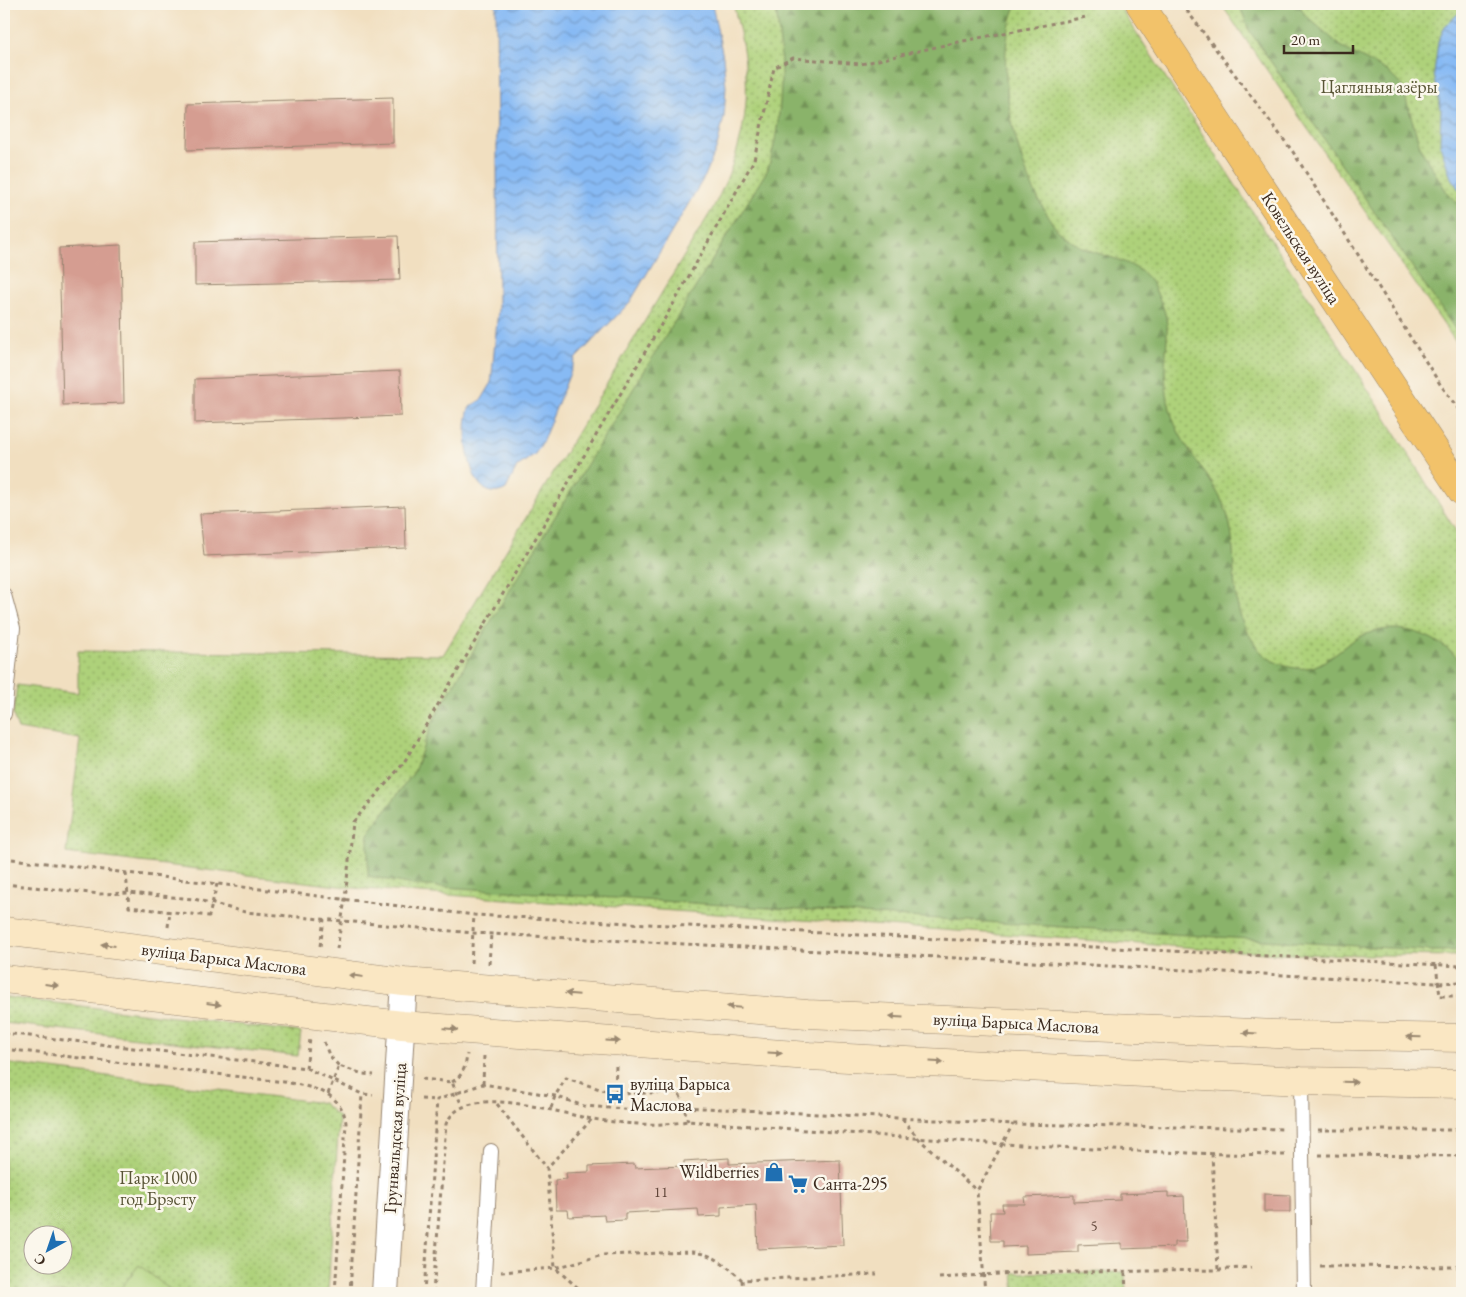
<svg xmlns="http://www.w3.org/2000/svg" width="1466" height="1297" font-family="'EB Garamond',serif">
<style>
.green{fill:url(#green-dots);stroke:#747e4c;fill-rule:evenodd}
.forest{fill:url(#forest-firs);stroke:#626e44}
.pitch{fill:#aed17a;stroke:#747e4c}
.water{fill:url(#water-waves);stroke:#617289}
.building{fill:#d59d91}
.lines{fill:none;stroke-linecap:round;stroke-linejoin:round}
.lane-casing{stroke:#96846f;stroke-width:16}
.street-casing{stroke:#96846f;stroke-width:28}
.secondary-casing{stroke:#96846f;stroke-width:29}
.highway-casing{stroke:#96846f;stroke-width:29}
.path{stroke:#96846f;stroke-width:3;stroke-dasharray:4 4;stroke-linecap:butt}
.lane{stroke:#fff;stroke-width:14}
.street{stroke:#fff;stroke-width:26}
.secondary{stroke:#fae7c3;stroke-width:28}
.highway{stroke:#f2c26a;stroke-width:28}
.oneway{fill:#9a8870}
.labels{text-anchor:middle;stroke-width:5;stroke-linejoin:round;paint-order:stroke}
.number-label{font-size:15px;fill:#62473b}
.park-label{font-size:18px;fill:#585435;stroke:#fbf7ec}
.street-label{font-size:18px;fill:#3b2a1e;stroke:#fbf7ec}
.poi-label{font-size:18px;fill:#3b2a1e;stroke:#fbf7ec;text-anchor:start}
</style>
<defs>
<pattern id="green-dots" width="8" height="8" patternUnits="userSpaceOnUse" patternTransform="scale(1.25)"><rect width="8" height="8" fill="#aed17a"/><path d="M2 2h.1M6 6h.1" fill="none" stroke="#8faa63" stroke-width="1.8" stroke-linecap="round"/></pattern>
<pattern id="forest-firs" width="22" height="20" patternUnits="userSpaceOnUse" patternTransform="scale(1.25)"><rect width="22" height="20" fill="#8ab36a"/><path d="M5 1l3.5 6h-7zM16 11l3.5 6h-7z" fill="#729257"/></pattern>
<pattern id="water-waves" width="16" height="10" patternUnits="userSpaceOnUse" patternTransform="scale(1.25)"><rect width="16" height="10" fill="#87baf4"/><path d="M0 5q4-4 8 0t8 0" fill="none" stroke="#7097c5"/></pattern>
</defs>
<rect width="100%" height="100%" fill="#fbf7ec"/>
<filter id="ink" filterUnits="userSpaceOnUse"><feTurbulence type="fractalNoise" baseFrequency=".02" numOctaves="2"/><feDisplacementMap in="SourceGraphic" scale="10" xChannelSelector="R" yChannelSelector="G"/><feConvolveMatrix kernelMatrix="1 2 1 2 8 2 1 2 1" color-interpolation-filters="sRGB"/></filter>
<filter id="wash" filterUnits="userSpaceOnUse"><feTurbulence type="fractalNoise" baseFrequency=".0096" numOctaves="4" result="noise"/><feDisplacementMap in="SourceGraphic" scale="20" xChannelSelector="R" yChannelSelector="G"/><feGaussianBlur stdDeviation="1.12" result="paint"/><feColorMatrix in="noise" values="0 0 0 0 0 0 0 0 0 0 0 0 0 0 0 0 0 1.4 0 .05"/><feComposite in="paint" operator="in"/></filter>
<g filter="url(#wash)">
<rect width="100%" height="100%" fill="#f1dfc0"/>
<path class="green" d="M 733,4 L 1118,4 L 1376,402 L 1462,541 L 1462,956 L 1282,954 L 363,889 L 66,853 L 80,739 L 18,729 L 13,715 L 17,685 L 78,693 L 78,651 L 443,655 L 713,208 C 751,134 755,84 733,4 Z
M 1221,4 L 1462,4 L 1462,351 Z
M 4,997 L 301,1032 L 298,1056 L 4,1023 Z
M 4,1063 L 323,1103 L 339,1117 L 328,1293 L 4,1293 ZM 32,1234 L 62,1234 L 62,1264 L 32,1264 Z
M 1125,1272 L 1126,1293 L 1015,1293 L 1013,1273 Z"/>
<path class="forest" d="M 775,4 L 1017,4 C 990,59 1015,165 1047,214 C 1051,221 1055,229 1062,234 C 1069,239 1078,246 1086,249 C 1111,259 1143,262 1155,289 C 1159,298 1164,308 1166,317 C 1169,334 1165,353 1165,370 C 1165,382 1167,397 1170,409 C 1180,452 1222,482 1230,525 C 1238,565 1227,601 1251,638 C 1255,643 1258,650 1263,654 C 1275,664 1292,670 1308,668 C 1325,665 1339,649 1354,640 C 1390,618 1435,631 1462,663 L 1462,950 L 1435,951 L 413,885 L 368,876 L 368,834 L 414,772 L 432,723 L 477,644 L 768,169 C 784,115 784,58 775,4 Z
M 1239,4 L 1299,4 L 1305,15 L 1343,48 L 1387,71 L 1402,86 L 1421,150 L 1448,194 L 1462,207 L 1462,339 L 1249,30 Z"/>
<path class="pitch" d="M 139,1265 L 174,1293 L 117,1293 Z"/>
<path class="water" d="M 496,4 L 712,4 L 723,57 L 726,87 L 724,117 L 717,147 L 705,176 L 630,302 L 576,358 L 542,443 L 535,454 L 517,467 L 506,489 C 468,510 460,425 470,407 L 482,399 L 491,384 L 498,310 Z
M 1462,10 L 1462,194 L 1451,178 L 1440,145 L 1441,110 L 1434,74 L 1438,42 L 1445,26 Z"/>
<g id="blocks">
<path class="building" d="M 393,98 L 393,143 L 187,150 L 188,104 Z
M 398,236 L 400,280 L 195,285 L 195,242 Z
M 121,245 L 124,403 L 63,405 L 59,248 Z
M 400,371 L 401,416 L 195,423 L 195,379 Z
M 405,506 L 406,548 L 204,556 L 200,514 Z
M 729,1158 L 729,1164 L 840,1160 L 843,1245 L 758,1249 L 756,1205 L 721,1207 L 721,1216 L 699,1217 L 698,1209 L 625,1213 L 625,1220 L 605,1221 L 604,1215 L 569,1217 L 568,1210 L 556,1210 L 555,1180 L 567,1179 L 566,1173 L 589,1172 L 589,1166 L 634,1164 L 635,1168 L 684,1166 L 684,1161 Z
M 1168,1192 L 1168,1197 L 1184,1196 L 1186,1242 L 1174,1242 L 1174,1247 L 1122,1249 L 1122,1243 L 1078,1245 L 1078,1252 L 1026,1254 L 1026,1246 L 1003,1247 L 1003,1241 L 991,1241 L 990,1212 L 1003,1212 L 1002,1204 L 1025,1204 L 1024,1197 L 1074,1195 L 1074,1202 L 1120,1200 L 1120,1194 Z
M 1264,1194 L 1290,1195 L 1290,1212 L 1264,1212 Z"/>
</g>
</g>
<g filter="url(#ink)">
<use href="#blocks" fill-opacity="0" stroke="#96846f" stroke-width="1"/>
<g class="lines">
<defs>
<path id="lane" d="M 4,595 L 13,628 L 4,714
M 1301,1081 L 1304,1293
M 483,1293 L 491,1151"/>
<path id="street" d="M 385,1293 L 404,982"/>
<path id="secondary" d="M 4,931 L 404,982 L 807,1014 L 1299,1035 L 1462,1038
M 4,979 L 402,1025 L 809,1056 L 1301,1081 L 1462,1084"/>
<path id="highway" d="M 1140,4 L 1462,491"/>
</defs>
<use href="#lane" class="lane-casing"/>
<use href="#street" class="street-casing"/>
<use href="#secondary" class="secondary-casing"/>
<use href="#highway" class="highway-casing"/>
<path class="path" d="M 1182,4 L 1293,152 L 1440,384 L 1462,414
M 4,858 L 474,915 L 1462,966
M 126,873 L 129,907 L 209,916 L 217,884
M 4,884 L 100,894 L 128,893 L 194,899 L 245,912 L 473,933 L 1437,983 L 1462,982
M 168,927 L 170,912
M 320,946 L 324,920
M 337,949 L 345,899 L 353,822 L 403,764 L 675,301 L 754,160 L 774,68 L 793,58 L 861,64 L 958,42 L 1086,17
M 471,963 L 474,915
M 489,964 L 491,934
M 1436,965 L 1440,996 L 1462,996
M 4,1033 L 306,1068 L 362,1094 L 373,1095
M 324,1042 L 329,1055 L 339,1066
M 4,1049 L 284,1082 C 311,1087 342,1091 346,1123 L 335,1293
M 306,1068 L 310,1039
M 422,1079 L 452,1082 L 462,1106
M 452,1082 C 463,1076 466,1066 467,1054
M 483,1084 L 484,1055
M 328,1094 L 339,1066 L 363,1074 L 374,1075
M 615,1094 L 616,1065
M 421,1099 L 437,1100
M 497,1104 L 547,1168
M 551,1108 L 555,1096 L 566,1078 L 615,1094 L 679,1092 L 688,1121
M 902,1119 L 919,1139 L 977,1191
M 1318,1130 L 1462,1130
M 1319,1155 L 1462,1156
M 1320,1266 L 1462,1267
M 1218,1270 L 1251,1267
M 501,1272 L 555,1268 L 603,1255 L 692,1252 C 715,1254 726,1265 742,1280 L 877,1274
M 1125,1272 L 1126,1293
M 939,1278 L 1013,1273 L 1218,1270 L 1212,1154
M 742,1280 L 743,1293
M 4,1288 L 9,1293
M 350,1293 L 362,1094
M 424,1293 L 437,1100 L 483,1084 L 555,1096 L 584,1106 L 650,1111 L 684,1107 L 1013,1124 L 1285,1129
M 433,1293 L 446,1124 C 465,1080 558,1114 593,1119 C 624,1124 658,1127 688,1121 C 887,1136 1086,1153 1285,1155
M 584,1293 L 555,1268 L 547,1168 L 592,1119
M 985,1293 L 977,1191 L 1013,1124"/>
<use href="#lane" class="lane"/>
<use href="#street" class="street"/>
<use href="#secondary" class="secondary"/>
<use href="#highway" class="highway"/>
</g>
<defs><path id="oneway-solid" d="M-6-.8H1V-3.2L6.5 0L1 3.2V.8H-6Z" transform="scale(1.25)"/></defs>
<g class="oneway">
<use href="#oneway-solid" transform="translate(108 945) rotate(-173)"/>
<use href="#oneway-solid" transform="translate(356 976) rotate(-173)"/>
<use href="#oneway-solid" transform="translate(52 985) rotate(7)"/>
<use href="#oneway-solid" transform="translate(572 994) rotate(-175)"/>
<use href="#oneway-solid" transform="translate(214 1004) rotate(7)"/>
<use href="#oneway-solid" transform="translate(734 1007) rotate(-175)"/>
<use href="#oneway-solid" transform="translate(896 1017) rotate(-177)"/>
<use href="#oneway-solid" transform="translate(451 1029) rotate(5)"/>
<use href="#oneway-solid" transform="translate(1250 1033) rotate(-177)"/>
<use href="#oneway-solid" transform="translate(1414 1037) rotate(-179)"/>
<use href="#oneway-solid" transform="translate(613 1041) rotate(4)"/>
<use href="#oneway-solid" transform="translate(775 1053) rotate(4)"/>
<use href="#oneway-solid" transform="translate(937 1062) rotate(3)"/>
<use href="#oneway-solid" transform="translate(1350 1082) rotate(1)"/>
</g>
</g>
<defs>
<symbol id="bus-bare" viewBox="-9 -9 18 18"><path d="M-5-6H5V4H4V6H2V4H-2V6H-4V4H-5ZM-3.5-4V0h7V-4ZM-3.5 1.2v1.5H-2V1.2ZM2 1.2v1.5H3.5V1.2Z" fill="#1f6fb2" stroke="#fbf7ec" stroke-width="2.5" paint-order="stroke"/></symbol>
<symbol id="shop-bare" viewBox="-9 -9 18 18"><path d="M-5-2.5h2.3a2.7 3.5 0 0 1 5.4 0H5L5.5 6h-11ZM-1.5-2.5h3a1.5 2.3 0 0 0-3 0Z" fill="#1f6fb2" stroke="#fbf7ec" stroke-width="2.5" paint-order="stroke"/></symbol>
<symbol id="supermarket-bare" viewBox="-9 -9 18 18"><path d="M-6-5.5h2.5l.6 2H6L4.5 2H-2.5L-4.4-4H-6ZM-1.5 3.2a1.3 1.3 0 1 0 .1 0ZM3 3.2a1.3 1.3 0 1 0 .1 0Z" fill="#1f6fb2" stroke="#fbf7ec" stroke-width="2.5" paint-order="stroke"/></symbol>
</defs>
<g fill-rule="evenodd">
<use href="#bus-bare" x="601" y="1080" width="28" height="28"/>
<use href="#shop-bare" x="760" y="1158" width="28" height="28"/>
<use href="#supermarket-bare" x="784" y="1170" width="28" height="28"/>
</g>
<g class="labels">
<g class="number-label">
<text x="661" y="1197">11</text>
<text x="1094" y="1231">5</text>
</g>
<g class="park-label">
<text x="1379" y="93">Цагляныя азёры</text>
<text x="158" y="1184">Парк 1000<tspan x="158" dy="21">год Брэсту</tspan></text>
</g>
<g class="street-label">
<text transform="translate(1301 248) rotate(57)" y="6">Ковельская вуліца</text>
<text transform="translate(224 959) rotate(7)" y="6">вуліца Барыса Маслова</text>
<text transform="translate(1016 1023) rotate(3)" y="6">вуліца Барыса Маслова</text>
<text transform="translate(395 1138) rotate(-86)" y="6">Грунвальдская вуліца</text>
</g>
<g class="poi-label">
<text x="630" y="1090">вуліца Барыса<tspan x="630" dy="21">Маслова</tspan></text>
<text x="759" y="1178" text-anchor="end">Wildberries</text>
<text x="813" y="1190">Санта-295</text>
</g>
</g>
<rect width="1466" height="1297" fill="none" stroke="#fbf7ec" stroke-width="20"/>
<g transform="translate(48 1250) rotate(220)"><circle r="24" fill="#fbf7ec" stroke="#aea59a"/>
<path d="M0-4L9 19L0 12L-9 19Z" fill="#1f6fb2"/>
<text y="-8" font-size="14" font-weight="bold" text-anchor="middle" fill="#3b2a1e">С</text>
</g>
<path d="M1284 45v8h69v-8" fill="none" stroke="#3b2a1e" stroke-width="2.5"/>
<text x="1291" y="45" font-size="15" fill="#3b2a1e" stroke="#fbf7ec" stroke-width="4" paint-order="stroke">20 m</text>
</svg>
